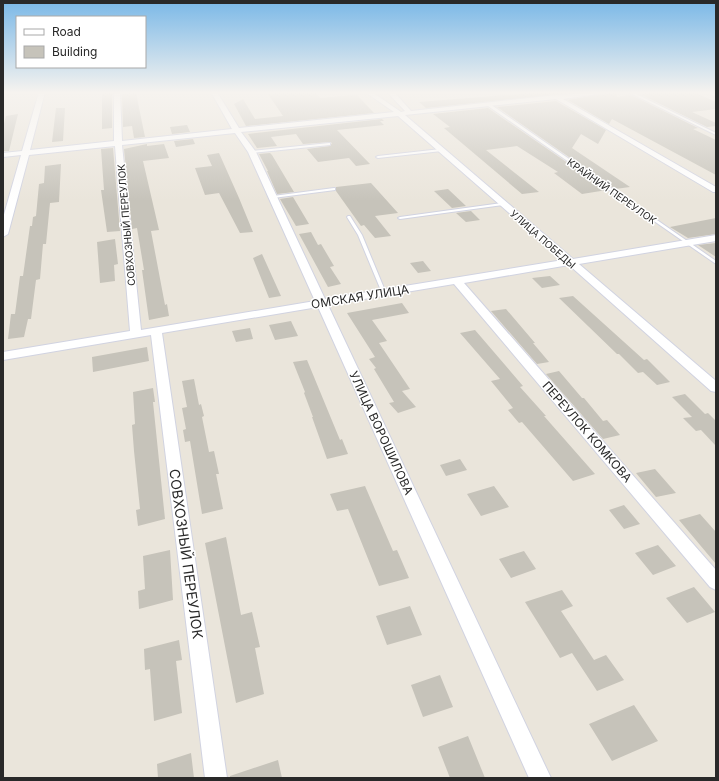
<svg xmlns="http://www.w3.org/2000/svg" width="719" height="781" font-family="Inter,sans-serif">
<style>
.building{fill:#c6c3ba}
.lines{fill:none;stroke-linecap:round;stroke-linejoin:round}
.lane-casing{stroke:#d1d3e1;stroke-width:2}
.street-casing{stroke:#d1d3e1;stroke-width:2}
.lane{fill:#fff;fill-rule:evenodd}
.street{fill:#fff;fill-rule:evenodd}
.labels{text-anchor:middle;stroke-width:3;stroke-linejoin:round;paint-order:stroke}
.far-street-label{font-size:10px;fill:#292929;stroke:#fff}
.street-label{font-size:12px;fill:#292929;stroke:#fff}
.near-street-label{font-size:14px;fill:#292929;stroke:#fff}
</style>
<rect width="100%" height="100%" fill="#eae5db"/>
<path class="building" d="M 112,92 L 112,128 L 102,129 L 102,93 Z
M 286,92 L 315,92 L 320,98 L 357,95 L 374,113 L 246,126 L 234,104 L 243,99 L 255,119 L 283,116 L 268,94 Z
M 543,92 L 581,92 L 426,108 L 419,102 Z
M 614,92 L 617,92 L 617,97 L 631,95 L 698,128 L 693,129 L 716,140 L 716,175 L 612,119 L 609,124 L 568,100 Z
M 661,92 L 694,92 L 716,102 L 716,109 L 692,112 L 716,123 L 716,126 L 707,127 L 640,94 Z
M 136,93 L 145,137 L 134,138 L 132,126 L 123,127 L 122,94 Z
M 556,101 L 606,130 L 598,144 L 581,134 L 572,148 L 630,187 L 615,189 L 497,107 Z
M 56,108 L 65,108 L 63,141 L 52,142 Z
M 488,108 L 607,190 L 582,194 L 554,173 L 558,172 L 517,146 L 486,150 L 539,192 L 522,194 L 444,128 L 450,127 L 433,114 Z
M 18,114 L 9,151 L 3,151 L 3,127 L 6,116 Z
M 382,119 L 384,121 L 380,121 L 384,125 L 337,130 L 370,164 L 356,166 L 349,158 L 318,162 L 307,149 L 330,146 L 332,143 L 330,142 L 303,144 L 296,134 L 271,137 L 277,146 L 257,148 L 248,134 Z
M 187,125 L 190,132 L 172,134 L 170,127 Z
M 193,139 L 195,144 L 176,147 L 174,141 Z
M 147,144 L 147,146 L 164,144 L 169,158 L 143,161 L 159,230 L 151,231 L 165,305 L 167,304 L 169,316 L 149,320 L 142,270 L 144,270 L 137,228 L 132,229 L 124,149 Z
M 113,148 L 120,231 L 107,232 L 101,190 L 104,190 L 101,149 Z
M 219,153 L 239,198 L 253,232 L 240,233 L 219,193 L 205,195 L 195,168 L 212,166 L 207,155 Z
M 270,153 L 272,155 L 294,192 L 277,194 L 267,171 L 268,171 L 259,154 Z
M 61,164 L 59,202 L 50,203 L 46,244 L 43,244 L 40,279 L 36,280 L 31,319 L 28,319 L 24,337 L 8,339 L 11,314 L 15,314 L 20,276 L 23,276 L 30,226 L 32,226 L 33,217 L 36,216 L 39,184 L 44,183 L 45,166 Z
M 371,183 L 398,213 L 375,216 L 391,236 L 375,238 L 364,225 L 361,226 L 336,191 L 336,187 Z
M 448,189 L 466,206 L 452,208 L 434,191 Z
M 293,197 L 309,224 L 296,226 L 280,199 Z
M 471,211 L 480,220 L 466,222 L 456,213 Z
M 716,218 L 716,234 L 688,238 L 670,227 Z
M 311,232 L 318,245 L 321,244 L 334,266 L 330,267 L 341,284 L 328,287 L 299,234 Z
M 115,239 L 118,264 L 114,265 L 115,281 L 100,283 L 97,242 Z
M 716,243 L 716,257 L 698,245 Z
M 262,254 L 281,296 L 269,298 L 253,258 Z
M 423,261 L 431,271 L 418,273 L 410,263 Z
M 550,276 L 560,285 L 542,288 L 532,278 Z
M 573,296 L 644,360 L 647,359 L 670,382 L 657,385 L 643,372 L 638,373 L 619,354 L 617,354 L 559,298 Z
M 402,303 L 409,313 L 372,320 L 387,341 L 379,343 L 410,389 L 402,391 L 416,407 L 398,413 L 389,403 L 394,402 L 374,369 L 376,368 L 369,359 L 375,357 L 347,313 Z
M 506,309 L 535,343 L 533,343 L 549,362 L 537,364 L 491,311 Z
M 291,321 L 298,336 L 275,340 L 269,325 Z
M 250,328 L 253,339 L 236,342 L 232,331 Z
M 475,330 L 523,386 L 520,387 L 546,416 L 544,416 L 595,474 L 573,481 L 522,422 L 519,423 L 508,410 L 513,408 L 491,381 L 500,379 L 460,333 Z
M 147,347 L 149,361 L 93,372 L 92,357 Z
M 307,360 L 340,440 L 342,439 L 348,454 L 327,459 L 312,417 L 313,417 L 304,393 L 305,392 L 293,362 Z
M 559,371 L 582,398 L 584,398 L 603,421 L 607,420 L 620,435 L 603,439 L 546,374 Z
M 194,379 L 199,405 L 201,404 L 204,416 L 202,417 L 209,452 L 214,451 L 219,474 L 216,474 L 223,509 L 202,514 L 190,441 L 185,442 L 183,430 L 186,429 L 182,408 L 187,407 L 182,381 Z
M 153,388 L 155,402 L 153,402 L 165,519 L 138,526 L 136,510 L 140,509 L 134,451 L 132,425 L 135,424 L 133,392 Z
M 685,394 L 705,414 L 708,413 L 716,421 L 716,446 L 701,430 L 696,431 L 683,418 L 692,417 L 672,397 Z
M 460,459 L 467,470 L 446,476 L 440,465 Z
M 655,469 L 676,493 L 656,497 L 636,473 Z
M 365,486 L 393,551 L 397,550 L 409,578 L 379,586 L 348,509 L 337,511 L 330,494 Z
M 494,486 L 509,507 L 481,516 L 467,494 Z
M 624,505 L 640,524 L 624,529 L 609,510 Z
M 700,514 L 716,532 L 716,564 L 679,520 Z
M 226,537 L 241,615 L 252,612 L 260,647 L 255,648 L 264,694 L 236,703 L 205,543 Z
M 658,545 L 676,566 L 653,575 L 635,553 Z
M 170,550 L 173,600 L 139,609 L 138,591 L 145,589 L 143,556 Z
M 524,551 L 536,569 L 511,578 L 499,559 Z
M 694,587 L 715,612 L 687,623 L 666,598 Z
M 562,590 L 573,606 L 561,611 L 594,660 L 606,655 L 624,680 L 597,691 L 572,653 L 560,658 L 525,602 Z
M 410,606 L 422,635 L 387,645 L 376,616 Z
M 179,640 L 182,660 L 176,661 L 182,713 L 154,721 L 150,669 L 145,670 L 144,649 Z
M 440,675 L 453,707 L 423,717 L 411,685 Z
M 634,705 L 658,741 L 612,761 L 589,724 Z
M 468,736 L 485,778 L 450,778 L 438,747 Z
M 191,753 L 194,778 L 158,778 L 157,764 Z
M 278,760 L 282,778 L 230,778 L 230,776 Z"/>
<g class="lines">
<defs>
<path id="lane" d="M 628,92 L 632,92 L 716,133 L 716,135 Z
M 488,104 L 490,104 L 716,261 L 716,264 L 488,106 Z
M 329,143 L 330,143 L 330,145 L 252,153 L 250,152 L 252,151 Z
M 441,149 L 442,149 L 442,151 L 378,158 L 376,157 L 378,156 Z
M 334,188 L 335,188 L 335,190 L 273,198 L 271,197 L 273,196 Z
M 502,203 L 504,204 L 503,205 L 400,219 L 398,218 L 400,217 Z
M 348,216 L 350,216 L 362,235 L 386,293 L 386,294 L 384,294 L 382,293 L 358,235 L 347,217 Z"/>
<path id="street" d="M 39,92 L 45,92 L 30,150 L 114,141 L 114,92 L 120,92 L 122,141 L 232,129 L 211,92 L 217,92 L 239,128 L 394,112 L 365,92 L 372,92 L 401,112 L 405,111 L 387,92 L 394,92 L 411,111 L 556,95 L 613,92 L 563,99 L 716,187 L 716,192 L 713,192 L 556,99 L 405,115 L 573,259 L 716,235 L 716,241 L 579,264 L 716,381 L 716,392 L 711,391 L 569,265 L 464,283 L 716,570 L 716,590 L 710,587 L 454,284 L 328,305 L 551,778 L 529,778 L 318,307 L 162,333 L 227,778 L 205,778 L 151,335 L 3,360 L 3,352 L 130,331 L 115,146 L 29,155 L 8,234 L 3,237 L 3,218 L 21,155 L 3,157 L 3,153 L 22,151 ZM 398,116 L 563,260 L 325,299 L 256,152 L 241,132 ZM 235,133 L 248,152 L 315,301 L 141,330 L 122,145 Z
M 707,92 L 716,93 L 716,97 L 708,93 Z"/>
</defs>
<use href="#lane" class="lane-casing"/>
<use href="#street" class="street-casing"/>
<use href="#lane" class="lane"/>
<use href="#street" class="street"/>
</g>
<linearGradient id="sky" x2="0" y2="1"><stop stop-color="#7ab8e7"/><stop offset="0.46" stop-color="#f6f3ef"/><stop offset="1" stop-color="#f6f3ef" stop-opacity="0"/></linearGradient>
<rect width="719" height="201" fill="url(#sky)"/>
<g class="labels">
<g class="far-street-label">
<text transform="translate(612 191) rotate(35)" y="4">КРАЙНИЙ ПЕРЕУЛОК</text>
<text transform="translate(126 225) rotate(-95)" y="4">СОВХОЗНЫЙ ПЕРЕУЛОК</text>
<text transform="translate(543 239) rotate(41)" y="4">УЛИЦА ПОБЕДЫ</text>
</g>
<g class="street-label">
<text transform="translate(360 297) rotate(-9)" y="4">ОМСКАЯ УЛИЦА</text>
<text transform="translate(587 432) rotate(49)" y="4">ПЕРЕУЛОК КОМКОВА</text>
<text transform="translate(381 433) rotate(65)" y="4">УЛИЦА ВОРОШИЛОВА</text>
</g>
<g class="near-street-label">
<text transform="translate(186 554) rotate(82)" y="5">СОВХОЗНЫЙ ПЕРЕУЛОК</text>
</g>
</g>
<rect width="719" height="781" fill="none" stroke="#292929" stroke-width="8"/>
<rect x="16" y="16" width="130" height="52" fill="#ffffff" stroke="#a9a9a9"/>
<rect x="24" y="29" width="20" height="6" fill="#ffffff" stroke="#a9a9a9"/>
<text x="52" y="36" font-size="12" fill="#292929">Road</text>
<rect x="24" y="46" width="20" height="12" fill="#c6c3ba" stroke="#a9a9a9"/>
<text x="52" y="56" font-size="12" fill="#292929">Building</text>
</svg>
